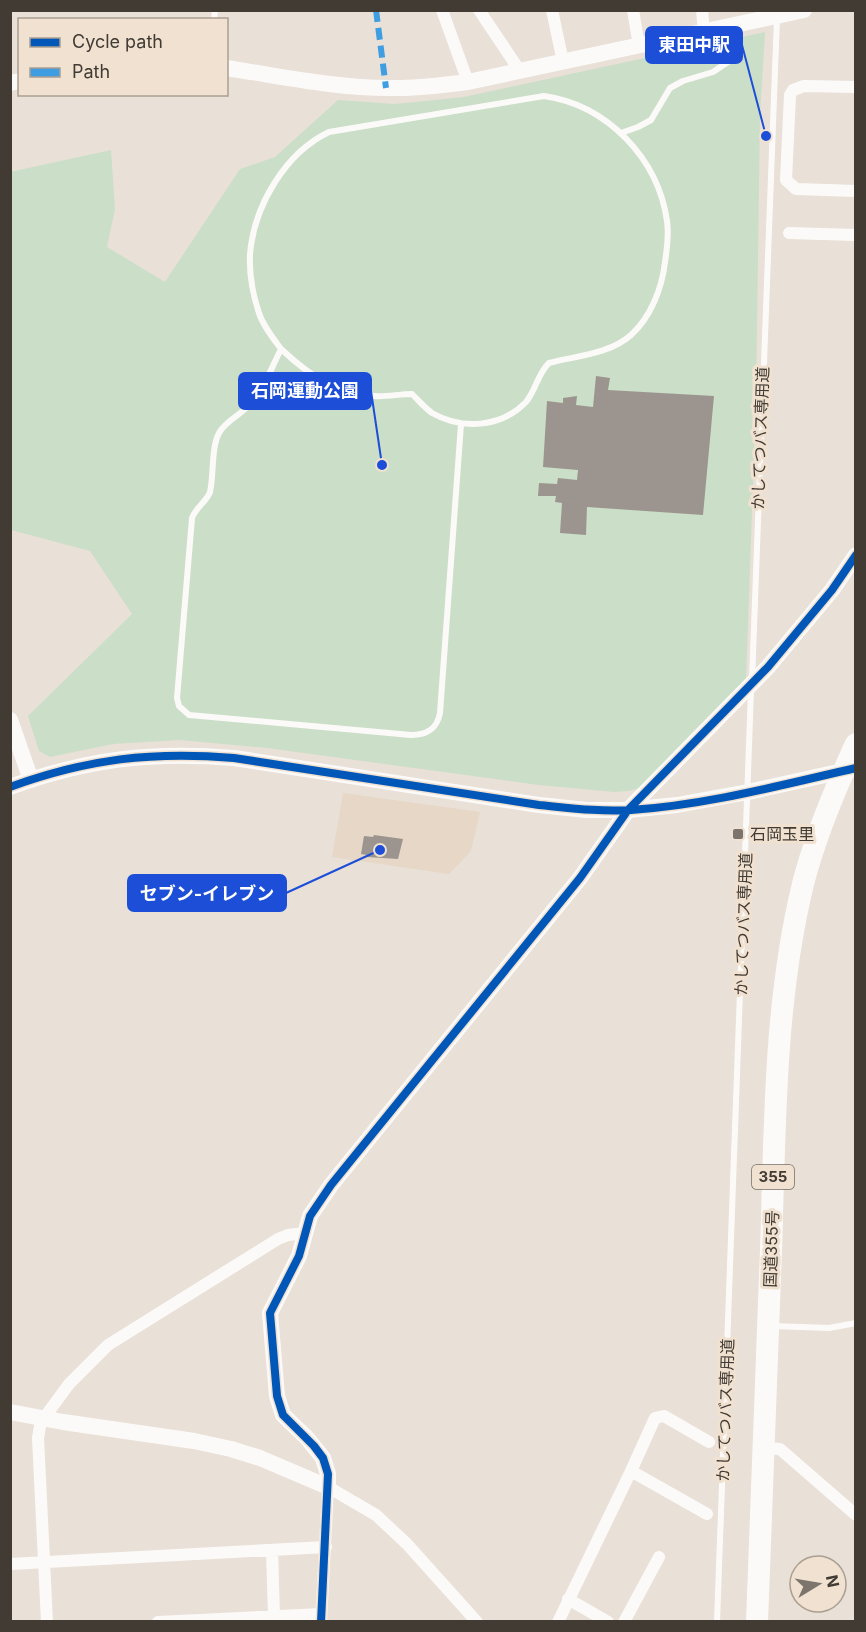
<svg xmlns="http://www.w3.org/2000/svg" width="866" height="1632" font-family="Inter,'Noto Sans JP',sans-serif">
<style>
.built{fill:#e6d7c7}
.green{fill:#cbdec7}
.building{fill:#9c958f}
.lines{fill:none;stroke-linecap:round;stroke-linejoin:round}
.lane{stroke:#fcfaf9;stroke-width:6}
.street{stroke:#fcfaf9;stroke-width:12}
.secondary{stroke:#fcfaf9;stroke-width:16}
.highway{stroke:#fcfaf9;stroke-width:22}
.quiet{stroke:#3f9ee2;stroke-width:6;stroke-dasharray:12 6;stroke-linecap:butt}
.cycleway-casing{stroke:#f0e1d0;stroke-width:11}
.cycleway{stroke:#0057b8;stroke-width:8}
.poi-dot{fill:#7c756d;stroke:#f0e1d0;stroke-width:2}
.labels{text-anchor:middle;stroke-width:6;stroke-linejoin:round;paint-order:stroke}
.shield{fill:#f0e1d0;stroke:#766d63;stroke-width:1.5}
.shield-label{font-size:15px;font-weight:bold;fill:#413b34}
.street-label{font-size:16px;fill:#413b34;stroke:#f0e1d0}
.poi-label{font-size:16px;fill:#413b34;stroke:#f0e1d0;text-anchor:start}
.leader{fill:none;stroke:#1d4ed8;stroke-width:2}
.callout-dot{fill:#1d4ed8;stroke:#f0e1d0;stroke-width:2}
.callout{fill:#1d4ed8;stroke:#1d4ed8;stroke-width:2}
.callout-label{font-size:18px;text-anchor:middle;font-weight:bold;fill:#fff}
</style>
<rect width="100%" height="100%" fill="#e9e0d7"/>
<path class="built" d="M 343,793 L 480,812 L 471,851 L 449,874 L 332,857 Z"/>
<path class="green" d="M 765,32 L 760,115 L 756,399 L 746,680 L 640,788 L 628,791 L 614,792 L 539,785 L 267,748 L 180,740 L 113,744 L 50,757 L 39,751 L 28,716 L 132,614 L 90,551 L 11,530 L 10,172 L 111,150 L 115,209 L 107,247 L 165,282 L 240,169 L 275,157 L 338,100 L 395,104 L 464,97 Z"/>
<path class="building" d="M 596,376 L 610,378 L 608,390 L 714,396 L 703,515 L 587,507 L 586,535 L 560,533 L 562,503 L 555,502 L 556,496 L 538,496 L 539,483 L 557,484 L 558,478 L 577,480 L 578,470 L 543,467 L 547,401 L 563,403 L 563,398 L 577,396 L 576,405 L 593,407 Z
M 374,835 L 403,839 L 398,859 L 367,857 L 367,855 L 361,854 L 364,836 L 373,837 Z"/>
<g class="lines">
<path class="lane" d="M 214,20 L 215,10
M 621,133 L 638,127 L 651,120 L 670,88 L 683,81 L 713,72 L 734,58
M 281,349 C 309,375 334,393 374,396 C 387,397 399,394 412,394 C 418,400 425,408 432,413 C 462,430 501,428 526,402 C 536,390 538,373 549,363 C 576,356 610,354 631,335 C 651,317 662,288 665,262 C 667,249 669,234 667,221 C 658,158 607,105 544,96 L 329,132 C 285,153 254,206 250,254 C 249,273 253,295 259,313 C 263,326 273,338 281,349 C 271,369 263,392 246,408 C 237,417 225,422 219,433 C 211,448 214,475 210,492 C 208,500 196,507 192,518 L 177,698 L 179,706 L 189,715 L 411,735 C 427,735 437,729 440,713 L 461,424
M 752,680 L 777,18
M 772,1326 L 829,1328 L 856,1323
M 717,1622 L 751,690"/>
<path class="street" d="M 442,10 L 468,82
M 479,10 L 520,71
M 552,10 L 563,62
M 633,10 L 639,46
M 702,10 L 704,33
M 856,87 L 804,86 L 793,90 L 790,95 L 786,180 L 796,189 L 856,191
M 789,233 L 856,235
M 764,1448 L 780,1449 L 856,1515
M 631,1471 L 655,1418 L 664,1416 L 709,1442
M 272,1550 L 274,1616
M 10,1564 L 326,1547
M 568,1599 L 608,1622
M 47,1622 L 38,1438 L 40,1426 L 44,1418 L 69,1384 L 108,1345 L 278,1239 L 288,1235 L 305,1233
M 158,1622 L 321,1614
M 321,1622 L 328,1487 L 376,1515 L 407,1544 L 477,1622
M 558,1622 L 631,1471 L 707,1514
M 624,1622 L 659,1557"/>
<path class="secondary" d="M 226,68 C 280,76 335,88 389,88 C 415,89 441,85 468,82 L 804,10
M 10,83 L 20,81
M 10,720 L 31,780
M 10,787 C 87,759 152,751 234,758 L 539,805 L 587,810 L 628,810 L 677,805 L 748,792 L 852,769
M 10,1412 L 63,1422 L 194,1441 L 231,1449 L 260,1458 L 328,1487 L 328,1474 L 323,1458 L 307,1438 L 283,1415 L 277,1396 L 270,1313 L 299,1256 L 310,1216 L 331,1185 L 580,878 L 628,810 L 768,667 L 832,590 L 856,555"/>
<path class="highway" d="M 757,1622 C 762,1498 766,1374 771,1250 C 775,1128 774,1003 803,884 C 815,836 835,789 856,744"/>
<path class="quiet" d="M 376,10 L 386,88"/>
<defs>
<path id="cycleway" d="M 10,787 C 87,759 152,751 234,758 L 539,805 C 570,808 600,812 631,810 C 707,805 781,785 856,768
M 321,1622 L 328,1474 L 323,1458 L 314,1446 L 283,1415 L 277,1396 L 270,1313 L 299,1256 L 310,1216 L 331,1185 L 580,878 L 628,810 L 768,667 L 832,590 L 856,555"/>
</defs>
<use href="#cycleway" class="cycleway-casing"/>
<use href="#cycleway" class="cycleway"/>
</g>
<rect class="poi-dot" x="732" y="828" width="12" height="12" rx="3"/>
<g class="labels">
<rect class="shield" x="752" y="1165" width="42" height="24" rx="4.5"/>
<g class="shield-label">
<text x="773" y="1182">355</text>
</g>
<g class="street-label">
<text transform="translate(760 438) rotate(-88)" y="6">かしてつバス専用道</text>
<text transform="translate(743 924) rotate(-88)" y="6">かしてつバス専用道</text>
<text transform="translate(771 1249) rotate(-88)" y="6">国道355号</text>
<text transform="translate(725 1410) rotate(-88)" y="6">かしてつバス専用道</text>
</g>
<g class="poi-label">
<text x="750" y="840">石岡玉里</text>
</g>
</g>
<path class="leader" d="M766 136L742 45M382 465L371 391M380 850L286 893"/>
<g class="callout-dot">
<circle cx="766" cy="136" r="6"/>
<circle cx="382" cy="465" r="6"/>
<circle cx="380" cy="850" r="6"/>
</g>
<g class="callout">
<rect x="646" y="27" width="96" height="36" rx="6"/>
<rect x="239" y="373" width="132" height="36" rx="6"/>
<rect x="128" y="875" width="158" height="36" rx="6"/>
</g>
<g class="callout-label">
<text x="694" y="51">東田中駅</text>
<text x="305" y="397">石岡運動公園</text>
<text x="207" y="900">セブン-イレブン</text>
</g>
<rect width="866" height="1632" fill="none" stroke="#413b34" stroke-width="24"/>
<rect x="18" y="18" width="210" height="78" fill="#f0e1d0" stroke="#aa9f92" stroke-width="1.5"/>
<rect x="30" y="38" width="30" height="9" fill="#0057b8" stroke="#aa9f92" stroke-width="1.5"/>
<text x="72" y="48" font-size="18" fill="#413b34">Cycle path</text>
<rect x="30" y="68" width="30" height="9" fill="#3f9ee2" stroke="#aa9f92" stroke-width="1.5"/>
<text x="72" y="78" font-size="18" fill="#413b34">Path</text>
<g transform="translate(818 1584) rotate(79)"><circle r="28" fill="#f0e1d0" stroke="#aa9f92" stroke-width="1.5"/>
<path d="M0-4.5L10 22L0 15L-10 22Z" fill="#7c756d"/>
<text y="-9" font-size="16" font-weight="bold" text-anchor="middle" fill="#413b34">N</text>
</g>
</svg>
